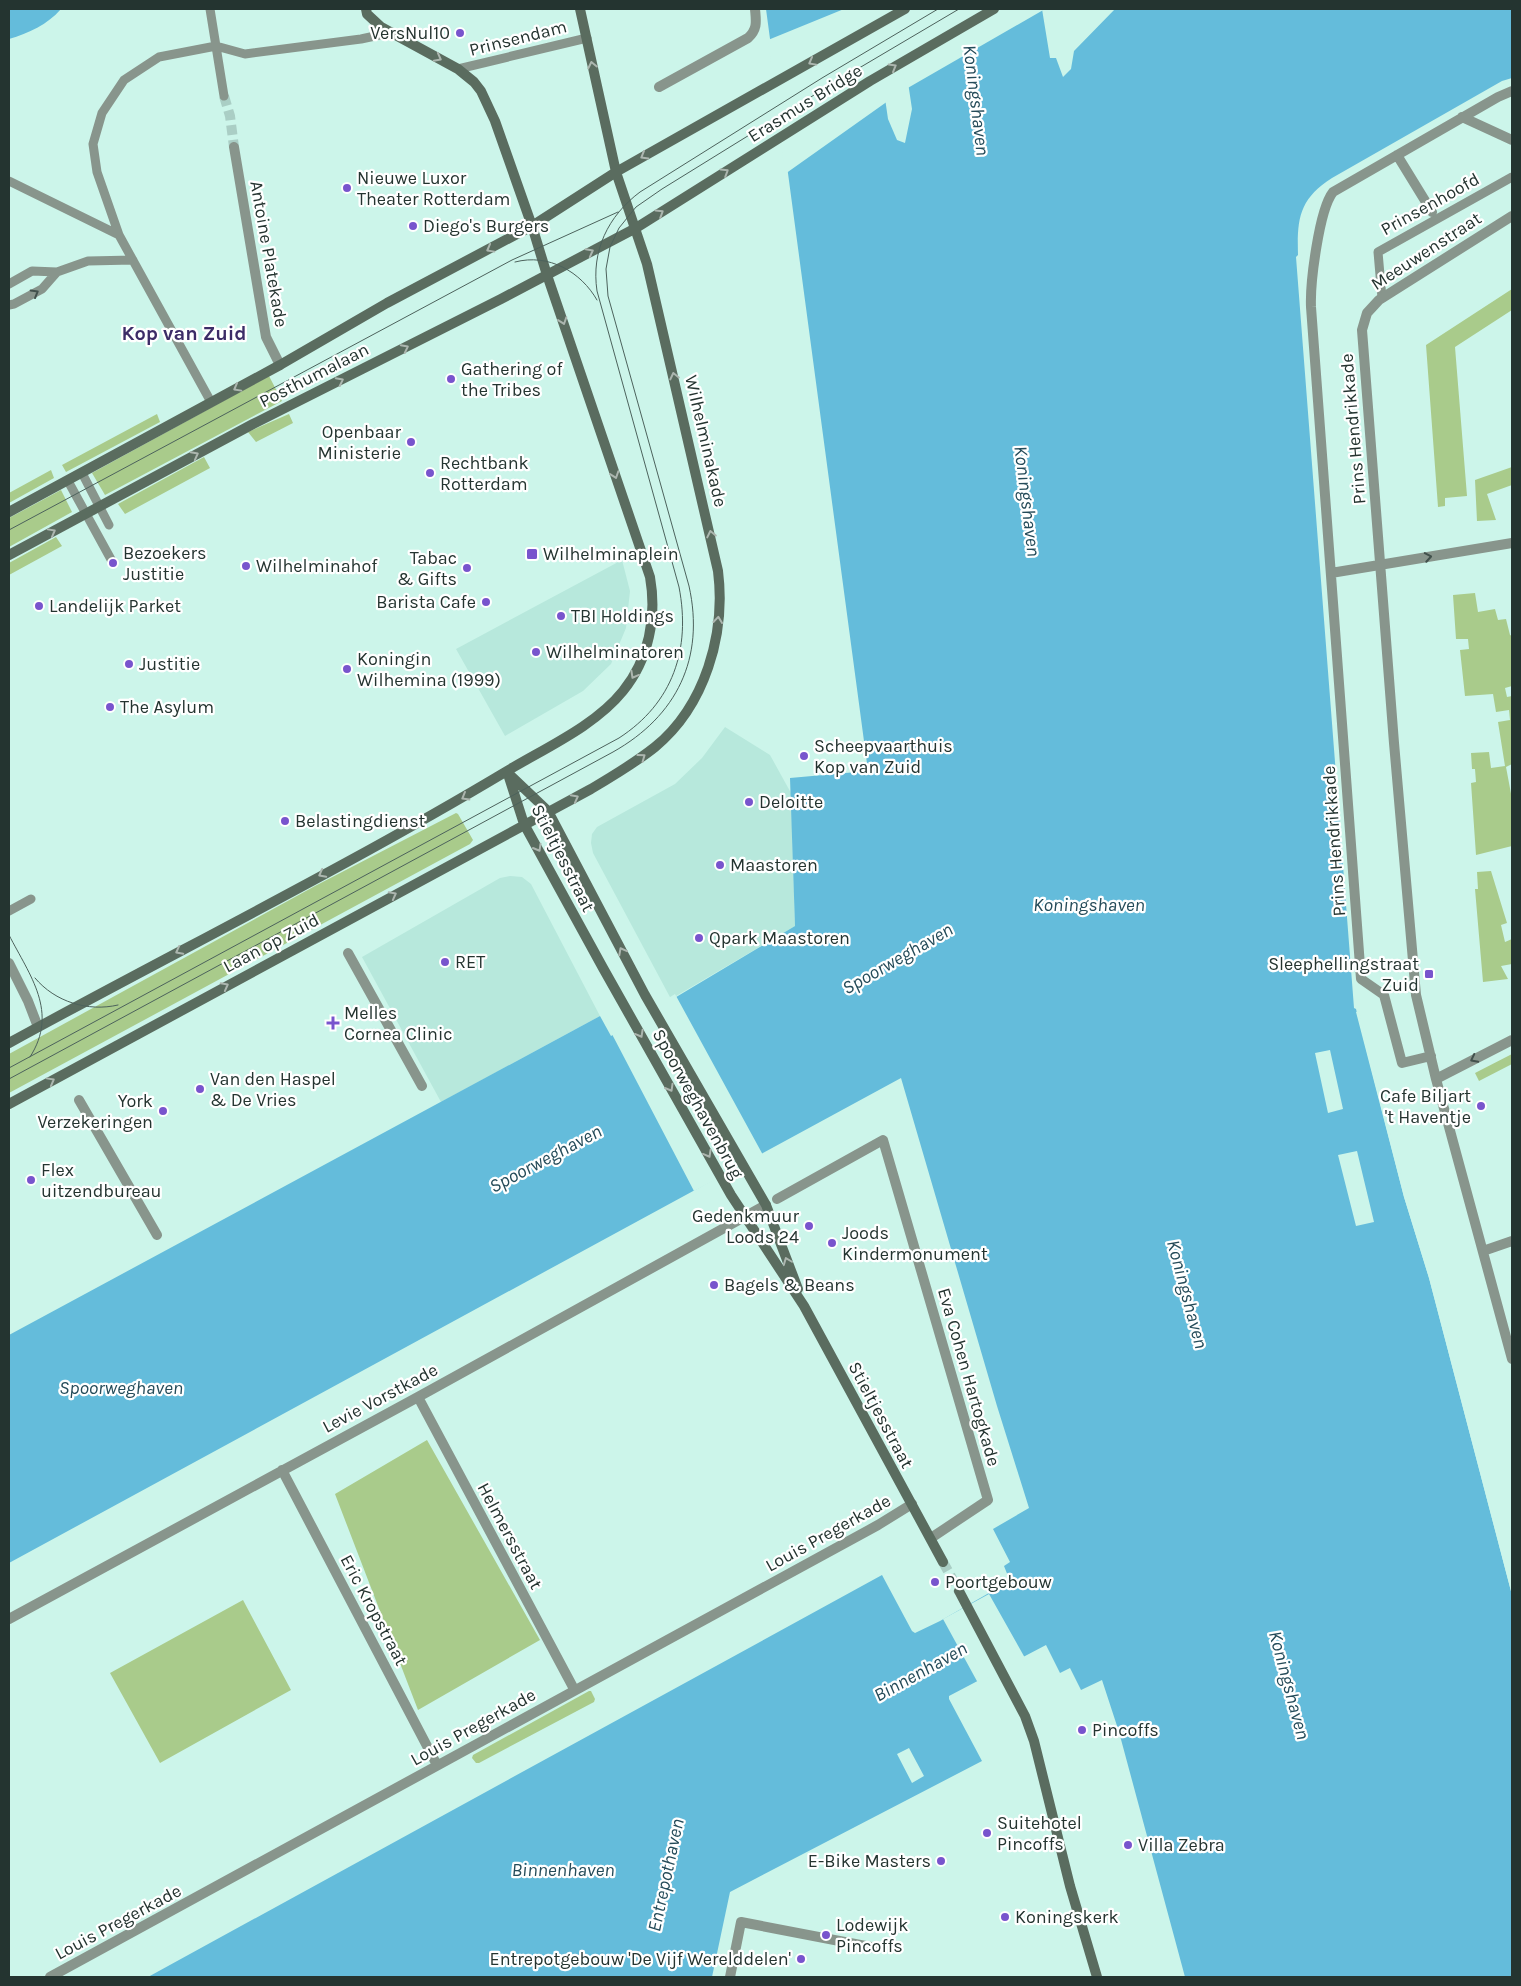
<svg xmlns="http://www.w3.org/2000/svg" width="1521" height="1986" font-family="Karla,sans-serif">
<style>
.built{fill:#b7e8dc}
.green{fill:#a9cb8b}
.water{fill:#64bcdb}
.pier{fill:#ccf5ea}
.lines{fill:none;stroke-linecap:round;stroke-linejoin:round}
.street-tunnel{stroke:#aacec5;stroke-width:10;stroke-dasharray:10 5;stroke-linecap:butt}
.secondary-tunnel{stroke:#aacec5;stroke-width:10;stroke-dasharray:10 5;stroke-linecap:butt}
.lane{stroke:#88958c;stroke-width:9}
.street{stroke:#88958c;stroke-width:10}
.secondary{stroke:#5a6c5f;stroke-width:10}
.tram{stroke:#4c625c;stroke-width:1}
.oneway{stroke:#acb6af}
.oneway2{stroke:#42514c}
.poi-dot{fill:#7854cd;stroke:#fff;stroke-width:2}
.labels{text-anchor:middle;stroke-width:4.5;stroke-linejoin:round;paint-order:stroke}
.poi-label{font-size:18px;fill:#243430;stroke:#fff;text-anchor:start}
.street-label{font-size:18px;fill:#243430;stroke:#fff}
.water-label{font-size:19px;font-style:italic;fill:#244b59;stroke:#fff}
.quarter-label{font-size:20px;font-weight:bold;fill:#3c2c67;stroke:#fff}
</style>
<rect width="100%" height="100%" fill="#ccf5ea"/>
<path class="built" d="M 622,560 L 630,591 L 626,628 L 611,664 L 583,691 L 505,736 L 456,649 Z
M 725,727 L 770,755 L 791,793 L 795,926 L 671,999 L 593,853 L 591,843 L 592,834 L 597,827 L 675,784 L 702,758 Z
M 510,876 L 522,877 L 531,884 L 600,1016 L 441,1102 L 362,957 L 500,878 Z"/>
<path class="green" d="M 1512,289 L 1512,310 L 1455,347 L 1467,496 L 1445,498 L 1445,506 L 1438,507 L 1426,345 Z
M 269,376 L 282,401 L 105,495 L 92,473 Z
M 157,414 L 160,422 L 66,472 L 62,465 Z
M 289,414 L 293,423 L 256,442 L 248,432 Z
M 204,457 L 210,468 L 125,514 L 118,504 Z
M 1512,467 L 1512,485 L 1487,494 L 1496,520 L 1477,521 L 1475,480 Z
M 51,470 L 54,478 L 9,503 L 9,493 Z
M 61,490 L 72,512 L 9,547 L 9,518 Z
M 56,537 L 62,546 L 9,575 L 9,563 Z
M 1475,593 L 1478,612 L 1495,609 L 1498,620 L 1506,619 L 1510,635 L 1512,636 L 1512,686 L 1505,688 L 1507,697 L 1512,696 L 1512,764 L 1506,767 L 1512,799 L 1512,846 L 1476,855 L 1471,783 L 1476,782 L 1475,769 L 1472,769 L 1471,753 L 1489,752 L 1491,768 L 1505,766 L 1498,722 L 1510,720 L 1509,710 L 1496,712 L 1493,694 L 1465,696 L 1460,650 L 1469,649 L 1468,639 L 1456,639 L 1453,595 Z
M 456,813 L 458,814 L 473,840 L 470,844 L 9,1093 L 9,1054 L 315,886 Z
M 1491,871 L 1507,923 L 1501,925 L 1505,942 L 1512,939 L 1512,964 L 1501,966 L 1508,979 L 1483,982 L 1475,889 L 1478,889 L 1477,872 Z
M 1512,1054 L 1512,1064 L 1479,1081 L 1475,1073 Z
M 427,1440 L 540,1640 L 418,1710 L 335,1494 Z
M 243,1600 L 291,1690 L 160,1763 L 110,1673 Z
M 589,1691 L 591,1691 L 595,1699 L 594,1702 L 479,1763 L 476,1763 L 472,1758 L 473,1755 Z"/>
<path class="water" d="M 9,9 L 61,9 C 47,25 29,33 9,39 Z
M 766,9 L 872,9 L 888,119 L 897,140 L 905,143 L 912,109 L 897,9 L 1042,9 L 1050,58 L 1056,58 L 1063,77 L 1071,69 L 1074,51 L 1115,9 L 1512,9 L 1512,78 L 1502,81 L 1332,178 C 1299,199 1297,219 1298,255 L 1296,257 L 1354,1008 L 1356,1009 L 1404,1197 L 1429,1278 L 1512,1595 L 1512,1977 L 1185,1977 L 1119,1732 L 1102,1680 L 1081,1690 L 1070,1668 L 1060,1673 L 1046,1645 L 949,1696 L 949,1699 L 982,1761 L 730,1892 L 712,1977 L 148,1977 L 882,1575 L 912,1631 L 915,1633 L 940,1621 L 1010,1581 L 1004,1566 L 1010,1562 L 993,1529 L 1029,1508 L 997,1406 L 901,1078 L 9,1563 L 9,1335 L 600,1016 L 611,1036 L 795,926 L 790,778 L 868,771 Z"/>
<path class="pier" d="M 844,9 L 874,9 L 888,101 L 785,174 L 768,40 Z
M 894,9 L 1045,9 L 906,89 Z
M 675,994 L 763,1155 L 694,1191 L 603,1017 L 612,1033 Z
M 1359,1011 L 1406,1196 L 1432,1277 L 1512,1585 L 1512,1595 L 1429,1278 L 1404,1197 L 1356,1012 Z
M 1330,1050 L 1343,1109 L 1328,1113 L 1315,1053 Z
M 1357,1151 L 1374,1222 L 1356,1226 L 1338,1155 Z
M 989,1594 L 1025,1658 L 978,1683 L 943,1619 Z
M 909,1748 L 924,1776 L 912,1783 L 897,1754 Z"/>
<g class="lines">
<path class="street-tunnel" d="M 224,96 L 230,116 L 234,147"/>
<path class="secondary-tunnel" d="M 943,1562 L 959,1591"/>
<path class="lane" d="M 210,9 L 224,96
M 458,69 L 587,38
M 9,181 L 119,235 L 211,402
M 119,235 L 97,172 L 93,144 L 102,113 L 124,80 L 159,57 L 216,46 L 245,54 L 361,39 L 389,33
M 9,284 L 32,271 L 57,272 L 88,261 L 133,260
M 1382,298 L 1378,252 L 1512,177
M 9,305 L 14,304 L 42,289 L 57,272
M 82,473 L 109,525
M 68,481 L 113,563
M 9,911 L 31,899"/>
<path class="street" d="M 659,87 L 748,38 C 758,29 756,21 755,9
M 1462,117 L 1512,140
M 234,147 L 266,337 L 280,365
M 1397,155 L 1432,212
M 1512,216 L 1379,300 L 1367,313 L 1362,330 L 1394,743 L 1416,995 L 1436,1079 L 1512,1359
M 1331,573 L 1512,543
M 348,953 L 422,1086
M 9,963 L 28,1001 L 38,1027
M 1431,1056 L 1402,1063 L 1384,995 L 1361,979 L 1311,307 C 1310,283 1319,210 1333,192 L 1498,97 L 1512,91
M 1436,1079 L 1512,1040
M 79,1100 L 157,1235
M 777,1199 L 883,1140 L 988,1500 L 931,1538
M 1483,1251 L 1512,1241
M 418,1397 L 574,1689
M 282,1470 L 437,1765
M 9,1619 L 418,1397 L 766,1205
M 50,1977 L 878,1525 L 912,1504
M 730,1977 L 741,1922 L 876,1948"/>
<path class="secondary" d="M 9,512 L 280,365 L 387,303 L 532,226 L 616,172 L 905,9
M 9,555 L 253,424 L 501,299 L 636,228 L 870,81 L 994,9
M 507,771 L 524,824 L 603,968 L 731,1195 L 804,1306 L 943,1562
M 508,773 L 548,811 L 645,995 L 766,1205 L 798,1289
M 9,1043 C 175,952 345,868 507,771 C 545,748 595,726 623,691 C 649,659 657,617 650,577 L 547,275 L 532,226 L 495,121 L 481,91 L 474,82 L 458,69 L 381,27 L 367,14 L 366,9
M 9,1104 L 591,789 C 613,776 635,763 655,747 C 705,706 726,634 718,571 L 647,264 L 616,172 L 580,9
M 959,1591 L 1025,1716 L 1034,1741 L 1070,1886 L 1097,1977"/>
<path class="tram" d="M 515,262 C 549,253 581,272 597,300
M 9,530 L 512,260 L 618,212
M 9,935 C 30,976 59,1012 30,1057
M 35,978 C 55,1002 88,1012 118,1005
M 9,1068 L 619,738 C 673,703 691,649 679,587 L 597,291 C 591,251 608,216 640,192 L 822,78 L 938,9
M 9,1079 L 613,752 C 677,716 705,658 689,586 L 608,296 L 606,269 L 610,247 L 619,228 L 636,207 L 662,189 L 827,87 L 959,9"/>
</g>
<defs><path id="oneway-chevron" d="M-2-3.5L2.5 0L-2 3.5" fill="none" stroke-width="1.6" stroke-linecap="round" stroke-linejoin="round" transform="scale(1.25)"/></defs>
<g class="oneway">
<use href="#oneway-chevron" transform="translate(438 58) rotate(28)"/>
<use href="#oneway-chevron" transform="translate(812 62) rotate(151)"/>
<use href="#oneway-chevron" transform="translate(592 65) rotate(-102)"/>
<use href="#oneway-chevron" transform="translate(893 67) rotate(-30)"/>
<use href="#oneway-chevron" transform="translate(644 156) rotate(150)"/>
<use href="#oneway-chevron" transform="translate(725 172) rotate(-32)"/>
<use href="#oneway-chevron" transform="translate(660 213) rotate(-32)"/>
<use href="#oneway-chevron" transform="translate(490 249) rotate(151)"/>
<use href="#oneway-chevron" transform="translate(590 252) rotate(-28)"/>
<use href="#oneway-chevron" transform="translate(563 321) rotate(71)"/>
<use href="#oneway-chevron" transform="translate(405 348) rotate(-27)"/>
<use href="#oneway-chevron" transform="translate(674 376) rotate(-103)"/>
<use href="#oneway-chevron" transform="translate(340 381) rotate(-27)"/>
<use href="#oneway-chevron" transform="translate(237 388) rotate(151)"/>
<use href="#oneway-chevron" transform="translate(195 455) rotate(-28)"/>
<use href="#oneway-chevron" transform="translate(615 475) rotate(71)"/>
<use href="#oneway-chevron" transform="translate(52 532) rotate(-29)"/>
<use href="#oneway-chevron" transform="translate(711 534) rotate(-102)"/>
<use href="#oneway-chevron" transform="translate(718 620) rotate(-84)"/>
<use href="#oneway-chevron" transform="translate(634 675) rotate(119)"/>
<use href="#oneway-chevron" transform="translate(642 757) rotate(-36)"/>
<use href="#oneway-chevron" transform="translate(465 797) rotate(150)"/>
<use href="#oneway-chevron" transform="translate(575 798) rotate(-28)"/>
<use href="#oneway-chevron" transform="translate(538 848) rotate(60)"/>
<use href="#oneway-chevron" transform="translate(322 874) rotate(152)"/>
<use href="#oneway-chevron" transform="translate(393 895) rotate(-28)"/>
<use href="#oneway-chevron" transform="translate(179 951) rotate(152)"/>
<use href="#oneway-chevron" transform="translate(622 951) rotate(-118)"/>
<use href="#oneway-chevron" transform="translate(225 986) rotate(-28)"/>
<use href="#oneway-chevron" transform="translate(640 1034) rotate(61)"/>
<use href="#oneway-chevron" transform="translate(51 1081) rotate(-29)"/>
<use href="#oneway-chevron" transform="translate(670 1088) rotate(60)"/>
<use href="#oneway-chevron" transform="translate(708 1154) rotate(61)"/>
<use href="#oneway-chevron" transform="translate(787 1261) rotate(-111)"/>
</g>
<g class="oneway2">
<use href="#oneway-chevron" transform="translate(35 293) rotate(-30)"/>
<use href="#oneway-chevron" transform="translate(1428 557) rotate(-10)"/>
<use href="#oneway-chevron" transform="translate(1474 1059) rotate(153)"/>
</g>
<g class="poi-dot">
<circle cx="460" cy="33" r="5"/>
<circle cx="347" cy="188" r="5"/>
<circle cx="413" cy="226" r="5"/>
<circle cx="451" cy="379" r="5"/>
<circle cx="411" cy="442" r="5"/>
<circle cx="430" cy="473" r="5"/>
<rect x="526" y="548" width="12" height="12" rx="2.5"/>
<circle cx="113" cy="563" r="5"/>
<circle cx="246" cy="566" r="5"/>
<circle cx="467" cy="568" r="5"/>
<circle cx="486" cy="602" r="5"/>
<circle cx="39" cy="606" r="5"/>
<circle cx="561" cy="616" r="5"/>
<circle cx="536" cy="652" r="5"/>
<circle cx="129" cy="664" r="5"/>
<circle cx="347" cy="669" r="5"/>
<circle cx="110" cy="707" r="5"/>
<circle cx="804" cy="756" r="5"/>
<circle cx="749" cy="802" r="5"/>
<circle cx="285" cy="821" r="5"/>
<circle cx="720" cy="865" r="5"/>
<circle cx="699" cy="938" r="5"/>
<circle cx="445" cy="962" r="5"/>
<rect x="1424" y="969" width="10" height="10" rx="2.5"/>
<path d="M330.5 1015.5h5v5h5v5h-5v5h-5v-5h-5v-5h5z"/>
<circle cx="200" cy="1089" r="5"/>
<circle cx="1481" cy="1106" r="5"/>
<circle cx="163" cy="1111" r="5"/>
<circle cx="31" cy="1180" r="5"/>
<circle cx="809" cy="1226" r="5"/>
<circle cx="832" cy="1243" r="5"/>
<circle cx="714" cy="1285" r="5"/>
<circle cx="935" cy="1582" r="5"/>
<circle cx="1082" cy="1730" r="5"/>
<circle cx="987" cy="1833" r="5"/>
<circle cx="1128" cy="1845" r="5"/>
<circle cx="941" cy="1861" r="5"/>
<circle cx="1005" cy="1917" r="5"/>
<circle cx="826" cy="1935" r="5"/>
<circle cx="801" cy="1959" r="5"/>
</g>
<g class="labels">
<g class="poi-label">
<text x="450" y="39" text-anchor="end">VersNul10</text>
<text x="357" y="184">Nieuwe Luxor<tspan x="357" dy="21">Theater Rotterdam</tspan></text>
<text x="423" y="232">Diego's Burgers</text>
<text x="461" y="375">Gathering of<tspan x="461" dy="21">the Tribes</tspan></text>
<text x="401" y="438" text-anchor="end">Openbaar<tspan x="401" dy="21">Ministerie</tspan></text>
<text x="440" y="469">Rechtbank<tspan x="440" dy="21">Rotterdam</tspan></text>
<text x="123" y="559">Bezoekers<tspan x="123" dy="21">Justitie</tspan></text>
<text x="543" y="560">Wilhelminaplein</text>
<text x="457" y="564" text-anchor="end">Tabac<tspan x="457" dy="21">&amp; Gifts</tspan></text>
<text x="256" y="572">Wilhelminahof</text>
<text x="476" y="608" text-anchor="end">Barista Cafe</text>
<text x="49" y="612">Landelijk Parket</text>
<text x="571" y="622">TBI Holdings</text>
<text x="546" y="658">Wilhelminatoren</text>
<text x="357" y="665">Koningin<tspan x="357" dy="21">Wilhemina (1999)</tspan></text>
<text x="139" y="670">Justitie</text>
<text x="120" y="713">The Asylum</text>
<text x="814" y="752">Scheepvaarthuis<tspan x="814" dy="21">Kop van Zuid</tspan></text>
<text x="759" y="808">Deloitte</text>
<text x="295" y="827">Belastingdienst</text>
<text x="730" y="871">Maastoren</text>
<text x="709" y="944">Qpark Maastoren</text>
<text x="455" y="968">RET</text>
<text x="1419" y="970" text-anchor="end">Sleephellingstraat<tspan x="1419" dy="21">Zuid</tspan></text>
<text x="344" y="1019">Melles<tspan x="344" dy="21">Cornea Clinic</tspan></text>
<text x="210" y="1085">Van den Haspel<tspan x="210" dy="21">&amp; De Vries</tspan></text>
<text x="1471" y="1102" text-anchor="end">Cafe Biljart<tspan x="1471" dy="21">'t Haventje</tspan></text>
<text x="153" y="1107" text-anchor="end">York<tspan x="153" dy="21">Verzekeringen</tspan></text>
<text x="41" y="1176">Flex<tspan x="41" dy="21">uitzendbureau</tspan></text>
<text x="799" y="1222" text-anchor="end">Gedenkmuur<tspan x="799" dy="21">Loods 24</tspan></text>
<text x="842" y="1239">Joods<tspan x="842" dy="21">Kindermonument</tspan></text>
<text x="724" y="1291">Bagels &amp; Beans</text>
<text x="945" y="1588">Poortgebouw</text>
<text x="1092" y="1736">Pincoffs</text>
<text x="997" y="1829">Suitehotel<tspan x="997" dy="21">Pincoffs</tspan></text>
<text x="1138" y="1851">Villa Zebra</text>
<text x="931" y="1867" text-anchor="end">E-Bike Masters</text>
<text x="1015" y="1923">Koningskerk</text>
<text x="836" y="1931">Lodewijk<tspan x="836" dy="21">Pincoffs</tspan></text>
<text x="791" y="1965" text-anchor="end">Entrepotgebouw 'De Vijf Werelddelen'</text>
</g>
<g class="street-label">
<text transform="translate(518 38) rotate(-14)" y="6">Prinsendam</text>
<text transform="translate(805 103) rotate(-32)" y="6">Erasmus Bridge</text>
<text transform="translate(1430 204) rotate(-29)" y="6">Prinsenhoofd</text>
<text transform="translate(1426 251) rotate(-33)" y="6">Meeuwenstraat</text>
<text transform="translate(269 254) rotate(80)" y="6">Antoine Platekade</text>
<text transform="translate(314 375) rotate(-27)" y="6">Posthumalaan</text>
<text transform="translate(1353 429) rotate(-95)" y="6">Prins Hendrikkade</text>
<text transform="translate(706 441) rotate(77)" y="6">Wilhelminakade</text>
<text transform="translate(1334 841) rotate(-94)" y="6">Prins Hendrikkade</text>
<text transform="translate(563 858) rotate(63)" y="6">Stieltjesstraat</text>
<text transform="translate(271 943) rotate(-28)" y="6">Laan op Zuid</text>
<text transform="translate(698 1104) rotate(61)" y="6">Spoorweghavenbrug</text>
<text transform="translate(969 1377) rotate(74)" y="6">Eva Cohen Hartogkade</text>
<text transform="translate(380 1398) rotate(-28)" y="6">Levie Vorstkade</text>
<text transform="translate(881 1415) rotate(62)" y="6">Stieltjesstraat</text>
<text transform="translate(828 1533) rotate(-29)" y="6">Louis Pregerkade</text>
<text transform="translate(510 1536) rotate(62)" y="6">Helmersstraat</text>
<text transform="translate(374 1610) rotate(62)" y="6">Eric Kropstraat</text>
<text transform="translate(473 1727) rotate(-29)" y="6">Louis Pregerkade</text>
<text transform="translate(118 1922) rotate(-28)" y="6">Louis Pregerkade</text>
</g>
<g class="water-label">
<text transform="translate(977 100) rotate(83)" y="7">Koningshaven</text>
<text transform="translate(1028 501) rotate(83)" y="7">Koningshaven</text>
<text x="1089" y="911">Koningshaven</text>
<text transform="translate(897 958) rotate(-30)" y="7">Spoorweghaven</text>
<text transform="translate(545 1158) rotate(-28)" y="7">Spoorweghaven</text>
<text transform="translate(1188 1294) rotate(75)" y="7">Koningshaven</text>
<text x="121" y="1394">Spoorweghaven</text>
<text transform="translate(920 1671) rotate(-29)" y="7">Binnenhaven</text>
<text transform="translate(1290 1685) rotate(75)" y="7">Koningshaven</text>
<text x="563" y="1876">Binnenhaven</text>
<text transform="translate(665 1875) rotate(-78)" y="7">Entrepothaven</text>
</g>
<g class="quarter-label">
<text x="184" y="340">Kop van Zuid</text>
</g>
</g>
<rect width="1521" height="1986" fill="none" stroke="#243430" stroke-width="20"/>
</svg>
